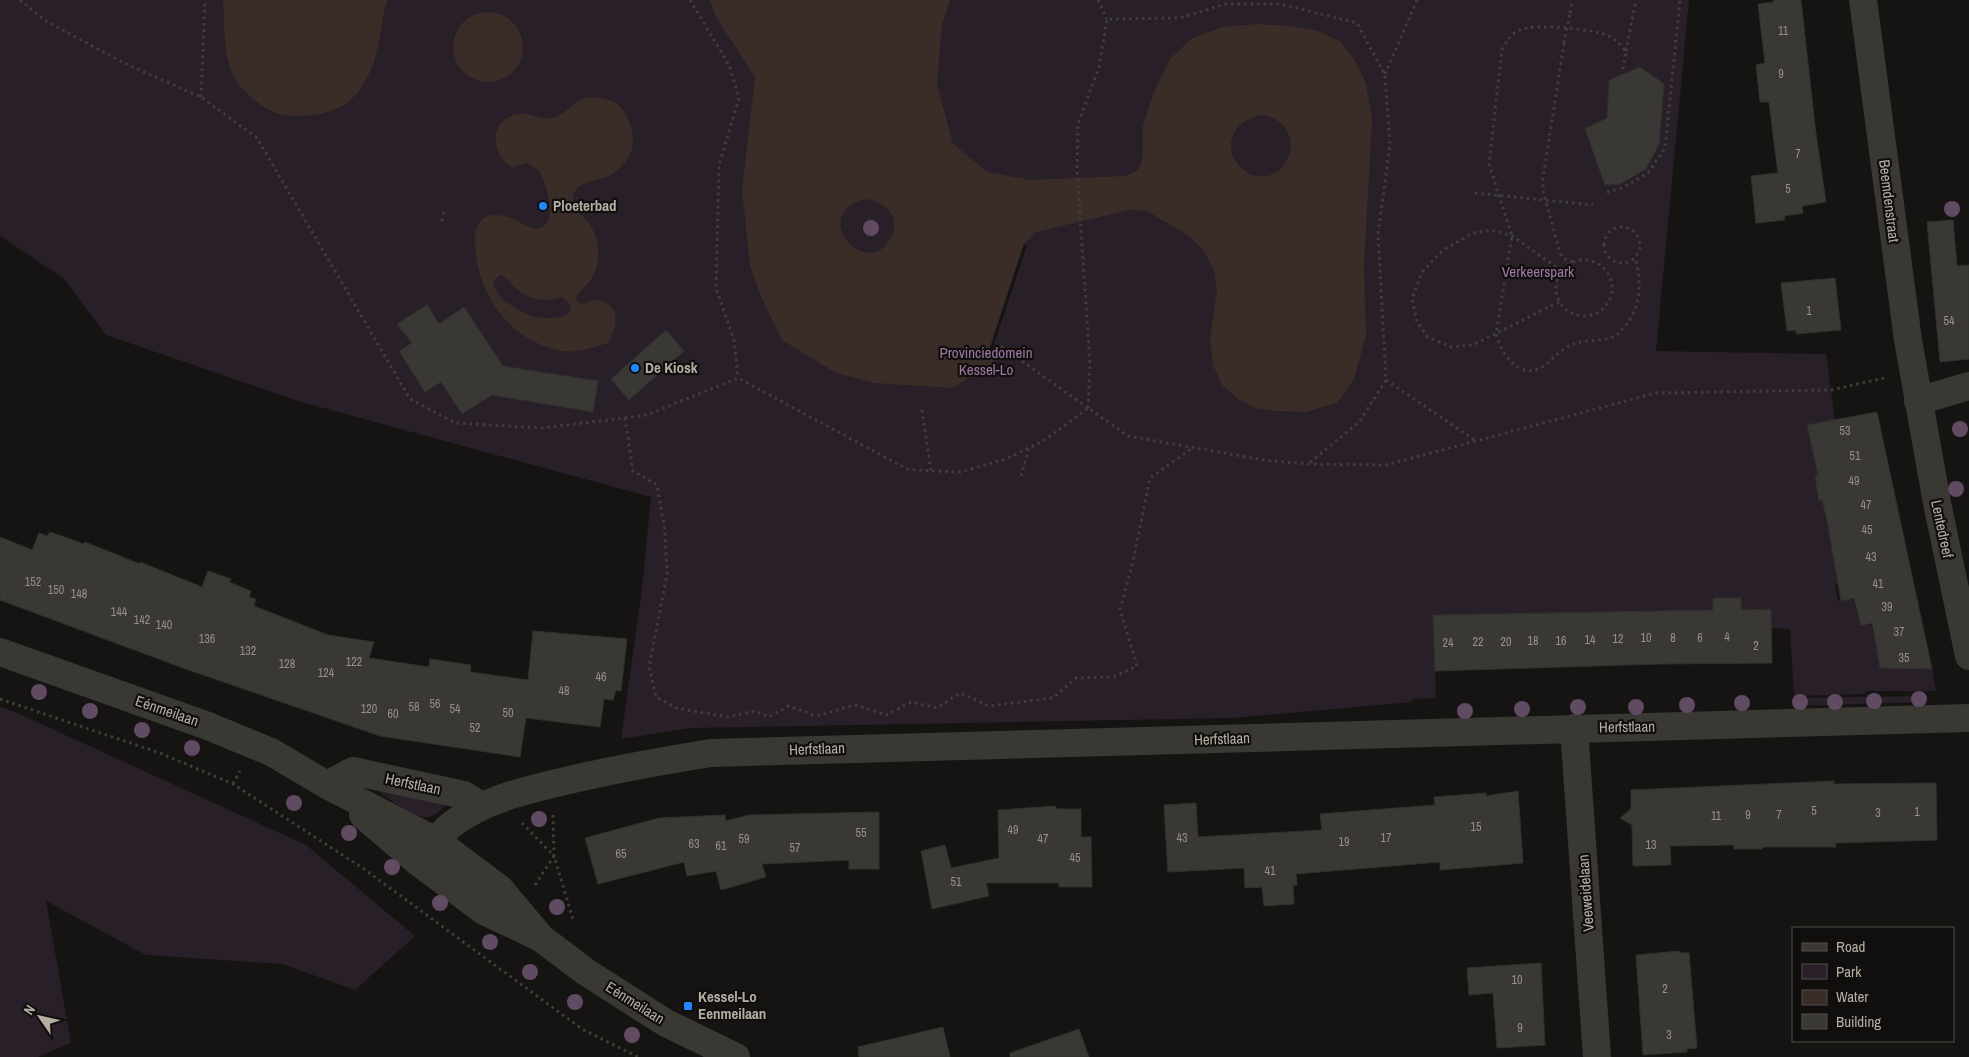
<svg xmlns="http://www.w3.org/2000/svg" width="1969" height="1057" font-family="'Archivo Narrow',sans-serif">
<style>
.green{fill:#281f28}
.water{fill:#3a2d28;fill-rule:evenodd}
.pier{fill:#151413}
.building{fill:#3a3835;stroke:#31302d}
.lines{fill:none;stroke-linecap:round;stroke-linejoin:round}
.path{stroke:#413e39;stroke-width:3;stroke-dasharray:2.5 4;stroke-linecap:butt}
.minor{stroke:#3a3833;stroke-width:28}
.path-bridge{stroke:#413e39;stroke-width:3;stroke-dasharray:2.5 4;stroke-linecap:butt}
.tree{fill:#614b63}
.poi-dot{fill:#2089ff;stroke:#100f0e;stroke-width:2}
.labels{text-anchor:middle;stroke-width:4.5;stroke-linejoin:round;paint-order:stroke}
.number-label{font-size:12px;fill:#989088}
.street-label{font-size:15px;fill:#b7aea3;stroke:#100f0e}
.poi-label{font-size:15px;font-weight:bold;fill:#b7aea3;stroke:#100f0e;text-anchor:start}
.park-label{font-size:15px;fill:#a078a4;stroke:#100f0e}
</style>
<rect width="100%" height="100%" fill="#151413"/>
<path class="green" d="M 0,0 L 1689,0 L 1656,351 L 1826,354 L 1835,420 L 1807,426 L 1813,452 L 1822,450 L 1820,501 L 1833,498 L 1836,512 L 1824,514 L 1827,526 L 1831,525 L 1835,566 L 1846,570 L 1849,582 L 1835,585 L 1838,601 L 1853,599 L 1861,626 L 1871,624 L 1880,668 L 1932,669 L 1936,691 L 1865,691 L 1865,694 L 1794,696 L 1790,629 L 1772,628 L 1771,609 L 1741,610 L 1740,598 L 1713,598 L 1713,610 L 1433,615 L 1436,698 L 1412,699 L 1412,702 L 1233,718 L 690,728 L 621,739 L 642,589 L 651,497 L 298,401 L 106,335 L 64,279 L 0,236 Z
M 1923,696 L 1922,702 L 1795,706 L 1795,698 Z
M 0,707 L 15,712 L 306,845 L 415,936 L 355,990 L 282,964 L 146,955 L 46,901 L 71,1043 L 38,1057 L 0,1057 Z
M 377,790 L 450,801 C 445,805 438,814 432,816 C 417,823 389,798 377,790 Z"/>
<path class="water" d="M 223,0 L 387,0 C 378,35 381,63 357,93 C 340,115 305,119 279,114 C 267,112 244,92 237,82 C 222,58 225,27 223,0 Z
M 710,0 L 950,0 L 942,24 L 937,85 L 953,144 L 988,172 L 1030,180 L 1126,176 L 1139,170 L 1143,155 L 1143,126 L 1153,94 L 1170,59 L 1191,39 L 1222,27 L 1257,24 L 1290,26 L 1318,31 L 1341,42 L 1356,62 L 1366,84 L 1372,119 L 1364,266 L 1366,335 L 1354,379 L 1337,403 L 1306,412 L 1275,411 L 1256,408 L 1238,399 L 1222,385 L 1213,365 L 1210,340 L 1217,290 L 1214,270 L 1204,251 L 1189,236 L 1147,211 L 1129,210 L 1036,232 L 1024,244 L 989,350 L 999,360 L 952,388 L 874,383 L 836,373 L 782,340 L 763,301 L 750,266 L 742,190 L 755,77 L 716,17 ZM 1263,115 C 1312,125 1289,190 1250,174 C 1244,171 1239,167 1236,162 C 1222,139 1239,118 1263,115 ZM 865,199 C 883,201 901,215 892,235 C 871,285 805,216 865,199 Z
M453 47a35 35 0 1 1 70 0a35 35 0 1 1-70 0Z
M 589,97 C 602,98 616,99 623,110 C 639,135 637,159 610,175 C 597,182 576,180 573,197 C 571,208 578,212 585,219 C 601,234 603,266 589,282 C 585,287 580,291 576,296 L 577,301 L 581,304 C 586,304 592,299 596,300 C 622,303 618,327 608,343 C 595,347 577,353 563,351 C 509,343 474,290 475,238 C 476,214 494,211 513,219 C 521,222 526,227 534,228 C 558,231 549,194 544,182 C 540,172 537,167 527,163 L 512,167 C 490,155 489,119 517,114 C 531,112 543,122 556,117 C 564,114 569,108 575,103 C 579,100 584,98 589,97 ZM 500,275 C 506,276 508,280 512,285 C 525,298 543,304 561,297 C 570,301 576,312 563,316 C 555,319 544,318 536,317 C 525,315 516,309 508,303 C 500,298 494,290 493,281 Z"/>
<path class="pier" d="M 1024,244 L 1027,245 L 992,350 L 1000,357 L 999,360 L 989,351 Z"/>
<path class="building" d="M 1773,0 L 1801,0 L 1816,134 L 1826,202 L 1802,206 L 1803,213 L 1784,216 L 1785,220 L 1756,223 L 1751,176 L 1778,173 L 1769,102 L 1760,102 L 1756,65 L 1765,63 L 1758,4 L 1774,2 Z
M 1640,67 L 1664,84 L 1659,144 L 1646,169 L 1620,184 L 1605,185 L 1585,129 L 1607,118 L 1609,80 Z
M 1953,220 L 1957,266 L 1969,265 L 1969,359 L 1940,362 L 1927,222 Z
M 1835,278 L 1841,330 L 1796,334 L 1796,330 L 1787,331 L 1781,283 Z
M 427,305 L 439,324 L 464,307 L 503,366 L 598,381 L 593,412 L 492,395 L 462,414 L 441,382 L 425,392 L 399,351 L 412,343 L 397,324 Z
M 666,330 L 684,351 L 629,400 L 611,379 Z
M 1877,412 L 1926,641 L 1932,669 L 1880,668 L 1872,623 L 1861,626 L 1854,598 L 1841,601 L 1828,526 L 1822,500 L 1819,501 L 1815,476 L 1818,475 L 1807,425 Z
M 50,532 L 84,544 L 85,542 L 140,564 L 140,562 L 202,587 L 208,571 L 231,579 L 229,582 L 251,591 L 249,597 L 256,599 L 254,606 L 328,635 L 374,642 L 369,658 L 429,667 L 430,659 L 471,665 L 470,672 L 528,680 L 533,631 L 627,639 L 621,691 L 616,690 L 613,700 L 604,699 L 600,727 L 526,718 L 520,757 L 380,736 L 183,668 L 0,600 L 0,537 L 32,550 L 39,533 L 47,536 Z
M 1713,598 L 1741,598 L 1741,610 L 1771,609 L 1772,663 L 1660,664 L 1435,671 L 1433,615 L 1713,610 Z
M 1834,781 L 1834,784 L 1936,783 L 1937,840 L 1835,843 L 1836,847 L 1763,847 L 1762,849 L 1734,849 L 1734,845 L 1670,846 L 1671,865 L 1633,866 L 1632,825 L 1620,818 L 1631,809 L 1631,790 Z
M 1518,791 L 1523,863 L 1440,870 L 1440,862 L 1296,874 L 1297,885 L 1293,886 L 1294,904 L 1264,906 L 1262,887 L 1245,888 L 1244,868 L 1168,872 L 1164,805 L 1196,803 L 1198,837 L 1322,830 L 1320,814 L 1435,805 L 1434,797 L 1486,793 L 1486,796 Z
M 1056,806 L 1056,809 L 1081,809 L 1081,837 L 1091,837 L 1092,887 L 1059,887 L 1059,883 L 986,883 L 989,896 L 932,909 L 921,851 L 945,845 L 951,868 L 999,858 L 998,810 Z
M 879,812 L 879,869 L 849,869 L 849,860 L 762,864 L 766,877 L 721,890 L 716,871 L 687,876 L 684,862 L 598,884 L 585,838 L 659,818 L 725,815 L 726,821 L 749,815 Z
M 1680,951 L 1681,953 L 1689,953 L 1697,1048 L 1687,1049 L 1687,1052 L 1643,1055 L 1636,955 Z
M 1541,963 L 1545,1045 L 1497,1048 L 1493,993 L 1469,995 L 1467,968 Z
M 943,1027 L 950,1057 L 859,1057 L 858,1047 Z
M 1079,1029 L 1089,1057 L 1010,1057 L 1010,1053 Z"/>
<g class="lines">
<path class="path" d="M 20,0 L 46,21 L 126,64 L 201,97 L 257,138 L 410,399 L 456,423 L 543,428 L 647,415 L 738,378 L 907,469 L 931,471 L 960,472 L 1006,459 L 1045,440 L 1088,408 L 1128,436 L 1264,460 L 1308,464 L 1386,465 L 1656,393 L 1831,390 L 1884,378
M 690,0 L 729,65 L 739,98 L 719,165 L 716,288 L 734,340 L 738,378
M 1098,0 L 1107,19
M 1570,13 L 1572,0
M 1564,43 L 1543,178 L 1543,191 L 1560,253 L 1565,259 L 1573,262
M 1626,51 L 1635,5 L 1634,0
M 1623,69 L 1626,52 C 1621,45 1616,40 1609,36 C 1594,29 1535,23 1520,30 C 1511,34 1507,41 1502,49 L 1489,164 L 1512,236 L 1496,334 C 1501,351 1515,377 1538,369 C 1549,364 1558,351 1569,346 C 1581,339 1600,342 1614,337 C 1618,335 1621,330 1625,326 C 1641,308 1642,280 1635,258
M 1385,74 L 1417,0
M 201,97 L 205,0
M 1607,192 L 1622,188 L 1648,173 L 1665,148 L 1680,0
M 442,221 L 444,211
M1604 245a18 18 0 1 1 36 0a18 18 0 1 1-36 0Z
M1556 288a28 28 0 1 1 56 0a28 28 0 1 1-56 0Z
M 1559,302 L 1473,345 L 1451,347 L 1428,337 L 1417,322 L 1412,299 L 1422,272 L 1442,251 L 1473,233 L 1492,230 L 1512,236 L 1562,271
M 1001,346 L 1088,408
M 1386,380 L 1476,441
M 1088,408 L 1090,364 L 1077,169 L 1078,124 L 1099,67 L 1107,19 L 1180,18 L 1225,4 L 1281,4 L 1357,23 L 1385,75 L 1390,145 L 1378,234 L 1386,380 L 1359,422 L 1308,464
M 922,410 L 931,471
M 625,418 L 633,471 L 657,485 L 665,531 L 667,574 L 649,667 L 656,697 L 677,708 L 699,712 L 728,717 L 755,711 L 769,717 L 788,706 L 817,716 L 855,705 L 886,715 L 911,702 L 937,708 L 960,693 L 989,706 L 1053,698 L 1076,678 L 1113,677 L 1137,666 L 1120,609 L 1132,566 L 1150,478 L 1194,447
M 1021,476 L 1029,448
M 0,699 L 160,753 L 233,784 L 364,869 L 582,1029 L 638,1057
M 233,784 L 240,771
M 553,815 L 554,856 L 574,923
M 522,823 L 554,856 L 535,885"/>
<path class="minor" d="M 1863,0 L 1908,340 L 1937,503 L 1969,656
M 1918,401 L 1969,386
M 0,652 L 208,726 L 271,752 L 327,785 L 436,841 L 500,889 L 541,938
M 1574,728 L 1597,1057
M 327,785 L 353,771 L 464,795 L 481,806
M 363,815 L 418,862 L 484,911 L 541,938 L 586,972 L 666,1023 L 736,1057
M 418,862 C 428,850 439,835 451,825 C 483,800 523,791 561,782 C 611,770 661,761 711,753 L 1969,718"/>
<path class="path-bridge" d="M 1564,43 L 1570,13
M 1475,193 L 1593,205"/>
</g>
<g class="tree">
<circle cx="1952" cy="209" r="8"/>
<circle cx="871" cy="228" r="8"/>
<circle cx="1960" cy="429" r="8"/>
<circle cx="1956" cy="489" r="8"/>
<circle cx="39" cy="692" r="8"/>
<circle cx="1919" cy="699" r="8"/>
<circle cx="1874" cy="701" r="8"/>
<circle cx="1800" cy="702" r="8"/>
<circle cx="1835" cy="702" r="8"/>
<circle cx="1742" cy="703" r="8"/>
<circle cx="1687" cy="705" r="8"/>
<circle cx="1578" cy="707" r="8"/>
<circle cx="1636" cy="707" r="8"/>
<circle cx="1522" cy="709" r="8"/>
<circle cx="90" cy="711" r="8"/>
<circle cx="1465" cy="711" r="8"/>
<circle cx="142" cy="730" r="8"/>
<circle cx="192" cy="748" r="8"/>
<circle cx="294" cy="803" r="8"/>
<circle cx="539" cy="819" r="8"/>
<circle cx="349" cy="833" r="8"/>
<circle cx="392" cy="867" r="8"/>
<circle cx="440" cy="903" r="8"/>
<circle cx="557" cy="907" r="8"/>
<circle cx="490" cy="942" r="8"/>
<circle cx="530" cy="972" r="8"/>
<circle cx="575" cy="1002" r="8"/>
<circle cx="632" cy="1035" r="8"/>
</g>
<g class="poi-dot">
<circle cx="543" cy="206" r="5"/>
<circle cx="635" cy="368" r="5"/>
<rect x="683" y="1001" width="10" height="10" rx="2.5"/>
</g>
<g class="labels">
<g class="number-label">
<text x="1783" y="35">11</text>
<text x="1781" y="78">9</text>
<text x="1798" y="158">7</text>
<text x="1788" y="193">5</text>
<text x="1809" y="315">1</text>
<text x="1949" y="325">54</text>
<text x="1845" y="435">53</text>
<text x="1855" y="460">51</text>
<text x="1854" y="485">49</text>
<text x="1866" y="509">47</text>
<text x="1867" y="534">45</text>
<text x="1871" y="561">43</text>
<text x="33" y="586">152</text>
<text x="1878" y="588">41</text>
<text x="56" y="594">150</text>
<text x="79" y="598">148</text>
<text x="1887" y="611">39</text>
<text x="119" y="616">144</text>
<text x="142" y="624">142</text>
<text x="164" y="629">140</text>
<text x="1899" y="636">37</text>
<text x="1727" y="641">4</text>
<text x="1646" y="642">10</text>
<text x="1673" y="642">8</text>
<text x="1700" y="642">6</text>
<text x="207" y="643">136</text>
<text x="1618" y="643">12</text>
<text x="1590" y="644">14</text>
<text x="1533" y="645">18</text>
<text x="1561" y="645">16</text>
<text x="1478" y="646">22</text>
<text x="1506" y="646">20</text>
<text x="1448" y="647">24</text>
<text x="1756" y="650">2</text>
<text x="248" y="655">132</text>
<text x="1904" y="662">35</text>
<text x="354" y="666">122</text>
<text x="287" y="668">128</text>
<text x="326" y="677">124</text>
<text x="601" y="681">46</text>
<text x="564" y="695">48</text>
<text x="435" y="708">56</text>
<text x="414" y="711">58</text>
<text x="369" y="713">120</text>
<text x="455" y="713">54</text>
<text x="508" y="717">50</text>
<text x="393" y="718">60</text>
<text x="475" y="732">52</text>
<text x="1814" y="815">5</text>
<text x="1917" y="816">1</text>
<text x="1878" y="817">3</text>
<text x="1748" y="819">9</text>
<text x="1779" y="819">7</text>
<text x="1716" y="820">11</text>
<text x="1476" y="831">15</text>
<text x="1013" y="834">49</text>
<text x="861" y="837">55</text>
<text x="1182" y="842">43</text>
<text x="1386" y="842">17</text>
<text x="744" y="843">59</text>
<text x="1043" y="843">47</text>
<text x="1344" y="846">19</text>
<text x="694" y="848">63</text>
<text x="1651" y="849">13</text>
<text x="721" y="850">61</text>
<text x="795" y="852">57</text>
<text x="621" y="858">65</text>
<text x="1075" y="862">45</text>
<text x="1270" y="875">41</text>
<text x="956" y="886">51</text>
<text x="1517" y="984">10</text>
<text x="1665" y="993">2</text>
<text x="1520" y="1032">9</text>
<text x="1669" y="1039">3</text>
</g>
<g class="street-label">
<text transform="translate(1889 201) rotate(83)" y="5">Beemdenstraat</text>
<text transform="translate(1942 529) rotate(78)" y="5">Lentedreef</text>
<text transform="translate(167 711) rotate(19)" y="5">Eénmeilaan</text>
<text transform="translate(1627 727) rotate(-1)" y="5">Herfstlaan</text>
<text transform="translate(1222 739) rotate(-2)" y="5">Herfstlaan</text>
<text transform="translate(817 749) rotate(-2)" y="5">Herfstlaan</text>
<text transform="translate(413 784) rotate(12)" y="5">Herfstlaan</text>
<text transform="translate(1586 893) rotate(-94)" y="5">Veeweidelaan</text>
<text transform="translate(635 1003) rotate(32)" y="5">Eénmeilaan</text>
</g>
<g class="poi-label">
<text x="553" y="211">Ploeterbad</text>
<text x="645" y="373">De Kiosk</text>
<text x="698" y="1002">Kessel-Lo<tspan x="698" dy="17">Eenmeilaan</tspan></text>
</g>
<g class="park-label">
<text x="1538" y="277">Verkeerspark</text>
<text x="986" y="358">Provinciedomein<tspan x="986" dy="17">Kessel-Lo</tspan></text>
</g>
</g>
<rect x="1792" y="927" width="162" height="115" fill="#100f0e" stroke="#534f4a"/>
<rect x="1802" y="943" width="25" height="8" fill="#3a3833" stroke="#534f4a"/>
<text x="1836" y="952" font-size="15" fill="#b7aea3">Road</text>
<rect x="1802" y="964" width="25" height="15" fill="#281f28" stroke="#534f4a"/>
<text x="1836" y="977" font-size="15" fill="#b7aea3">Park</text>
<rect x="1802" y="990" width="25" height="15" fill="#3a2d28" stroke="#534f4a"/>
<text x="1836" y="1002" font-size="15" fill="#b7aea3">Water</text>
<rect x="1802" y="1014" width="25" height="15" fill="#3a3835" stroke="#534f4a"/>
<text x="1836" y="1027" font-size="15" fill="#b7aea3">Building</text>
<g transform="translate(40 1017) rotate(304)" stroke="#100f0e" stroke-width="4" paint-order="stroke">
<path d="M0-4L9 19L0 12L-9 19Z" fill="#b7aea3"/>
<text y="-8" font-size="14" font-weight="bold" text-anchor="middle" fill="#b7aea3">N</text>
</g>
</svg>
